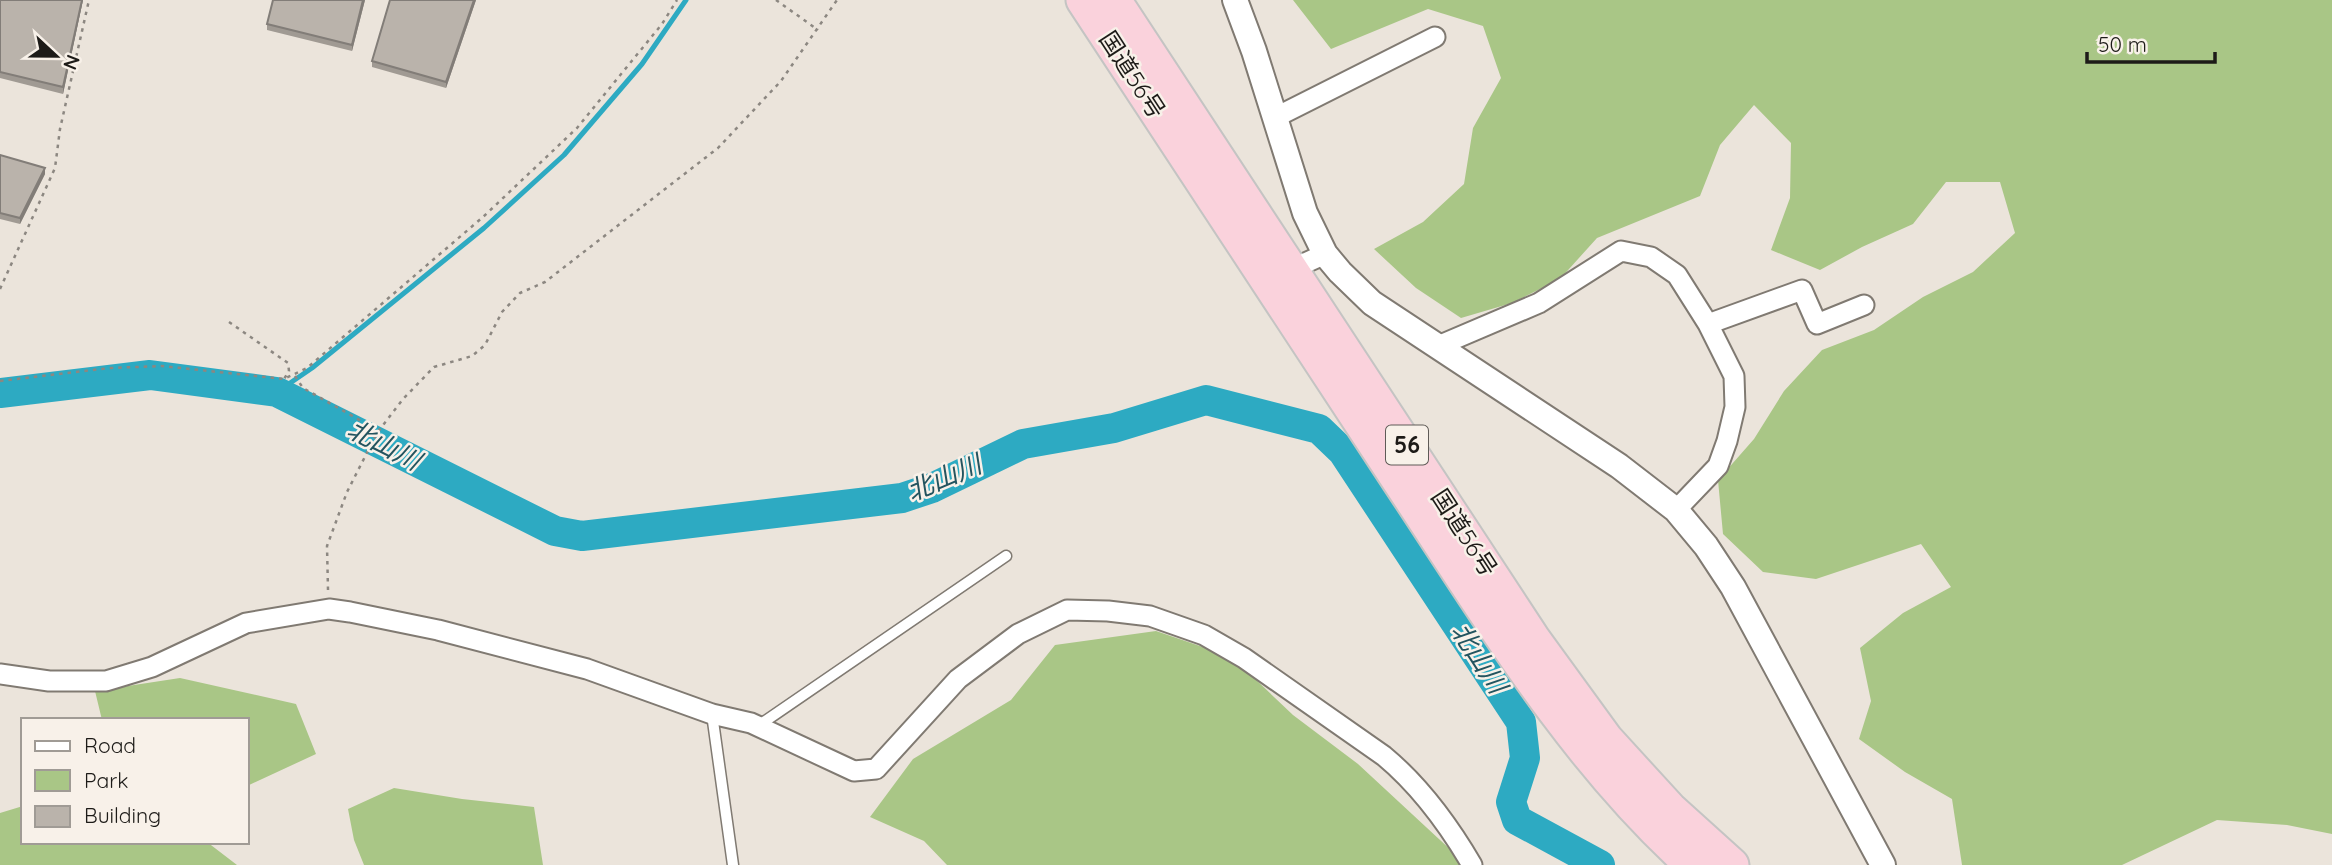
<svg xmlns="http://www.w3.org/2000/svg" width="2332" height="865" font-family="Quicksand,'Noto Sans JP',sans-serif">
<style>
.green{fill:#a9c686}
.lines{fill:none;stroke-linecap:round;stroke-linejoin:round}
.stream{stroke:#2daac2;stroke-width:5}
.river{stroke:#2daac2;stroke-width:30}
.service-casing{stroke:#807a72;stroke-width:13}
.minor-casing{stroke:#807a72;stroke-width:23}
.tertiary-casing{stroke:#807a72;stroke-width:28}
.trunk-casing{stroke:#c4c4c3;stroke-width:37}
.path{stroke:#8c8781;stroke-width:2.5;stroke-dasharray:3.5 5;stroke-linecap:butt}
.service{stroke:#fff;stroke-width:10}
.minor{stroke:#fff;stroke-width:19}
.tertiary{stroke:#fff;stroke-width:24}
.trunk{stroke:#fad2dc;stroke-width:33}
.wall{fill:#a09a93}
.shaded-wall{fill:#827d78}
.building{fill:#bab3ab;stroke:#827d78;stroke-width:2}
.labels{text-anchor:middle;stroke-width:5;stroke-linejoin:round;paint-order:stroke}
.shield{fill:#f8f1e9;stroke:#5f5b57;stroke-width:2}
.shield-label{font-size:23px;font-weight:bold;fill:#1d1b18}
.street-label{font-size:24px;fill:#1d1b18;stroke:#f8f1e9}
.water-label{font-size:26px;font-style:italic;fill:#23545f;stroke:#f8f1e9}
</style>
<rect width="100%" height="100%" fill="#ebe4db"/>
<path class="green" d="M 1293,0 L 2332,0 L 2332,834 L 2287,825 L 2217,820 L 2122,865 L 1962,865 L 1952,799 L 1905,772 L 1859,739 L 1871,701 L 1860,648 L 1903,613 L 1951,587 L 1921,544 L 1816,579 L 1763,572 L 1723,534 L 1718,480 L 1754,439 L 1784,391 L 1822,350 L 1874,330 L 1923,297 L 1973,272 L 2015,233 L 2000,182 L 1946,182 L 1913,224 L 1862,247 L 1820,270 L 1771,250 L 1790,198 L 1791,143 L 1754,105 L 1720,145 L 1700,196 L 1597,238 L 1560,279 L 1512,303 L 1461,318 L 1416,288 L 1374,249 L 1423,222 L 1464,184 L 1473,128 L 1501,78 L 1483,26 L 1428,9 L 1331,49 Z
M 1156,631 L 1232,657 L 1293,715 L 1358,764 L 1467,865 L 947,865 L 924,841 L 870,817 L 913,759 L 1011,700 L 1055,645 Z
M 180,678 L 296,704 L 316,754 L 247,786 L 247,720 L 102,720 L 95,691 Z
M 394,788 L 462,799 L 534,807 L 543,865 L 364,865 L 354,840 L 348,809 Z
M 23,806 L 23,842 L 207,842 L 237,865 L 0,865 L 0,813 Z"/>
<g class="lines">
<path class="stream" d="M 277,392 L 312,368 L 484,228 L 564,155 L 642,64 L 686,0"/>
<path class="river" d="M 0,393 L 150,375 L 277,392 L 555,531 L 582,536 L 902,498 L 932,488 L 1023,444 L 1114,428 L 1206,400 L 1319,429 L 1343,452 L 1521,722 L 1525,758 L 1511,802 L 1517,820 L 1600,865"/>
<defs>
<path id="service" d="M 712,714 L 733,865
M 758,726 L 1006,556"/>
<path id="minor" d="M 1274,118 L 1435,37
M 1284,277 L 1292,269 L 1325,254
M 1708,324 L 1802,290 L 1817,324 L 1864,305
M 1438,346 L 1539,303 L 1621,251 L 1651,257 L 1677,275 L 1708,324 L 1734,376 L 1735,407 L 1727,441 L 1718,466 L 1676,510
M 0,674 L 49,681 L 106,681 L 152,667 L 246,623 L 329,609 L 350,612 L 438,630 L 587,669 L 712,714 L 751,723 L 854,771 L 876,769 L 958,679 L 1018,634 L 1067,610 L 1108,611 L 1150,616 L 1204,635 L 1244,658 L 1384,756 C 1420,786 1448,824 1472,865"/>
<path id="tertiary" d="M 1235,0 L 1254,51 L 1305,213 L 1325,254 L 1340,272 L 1372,303 L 1619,466 L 1676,510 L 1706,546 L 1733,587 L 1883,865"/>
<path id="trunk" d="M 1083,0 C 1187,161 1293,321 1399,481 C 1488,615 1572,757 1692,865
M 1114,0 L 1534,640 L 1606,739 L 1670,809 L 1732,865"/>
</defs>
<use href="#service" class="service-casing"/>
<use href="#minor" class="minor-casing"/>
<use href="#tertiary" class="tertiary-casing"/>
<use href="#trunk" class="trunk-casing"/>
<path class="path" d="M 776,0 L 818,30
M 0,289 L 55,168 L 60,129 L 89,0
M 229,322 L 288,363 L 289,371 L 284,379
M 295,376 L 303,388 L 379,431
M 0,381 L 110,368 L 162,366 L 284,379 L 307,368 L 483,217 L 577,128 L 662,24 L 677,0
M 328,590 L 327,546 L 347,492 L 377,433 L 403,399 L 434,367 L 472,356 L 485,345 L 502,312 L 520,293 L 545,282 L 718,148 L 781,81 L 837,0"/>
<use href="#service" class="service"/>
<use href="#minor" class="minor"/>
<use href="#tertiary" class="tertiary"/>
<use href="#trunk" class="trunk"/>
</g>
<path class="wall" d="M 0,0 L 83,0 L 63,94 L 0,78 Z
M 365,0 L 352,51 L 267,30 L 267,24 Z
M 390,0 L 476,0 L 446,88 L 372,67 L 372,61 Z
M 0,155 L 45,174 L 20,224 L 0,219 Z"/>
<path class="shaded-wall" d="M 82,0 L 83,0 L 63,94 L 63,87 Z
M 363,0 L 365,0 L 352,51 L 352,45 Z
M 474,0 L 476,0 L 446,88 L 446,82 Z
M 45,168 L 45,174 L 20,224 L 20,218 Z"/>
<path class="building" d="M 0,0 L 82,0 L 63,87 L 0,72 Z
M 273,0 L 363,0 L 352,45 L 267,24 Z
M 390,0 L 474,0 L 446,82 L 372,61 Z
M 0,155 L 45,168 L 20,218 L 0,213 Z"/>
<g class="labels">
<rect class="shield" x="1386" y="425.5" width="42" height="39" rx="5"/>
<g class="shield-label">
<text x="1407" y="453">56</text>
</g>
<g class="street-label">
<text transform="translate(1132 75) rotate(57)" y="8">国道56号</text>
<text transform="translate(1464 533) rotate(57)" y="8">国道56号</text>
</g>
<g class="water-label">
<text transform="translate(384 445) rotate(27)" y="9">北山川</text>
<text transform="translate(944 478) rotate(-23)" y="9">北山川</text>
<text transform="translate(1479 658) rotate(57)" y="9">北山川</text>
</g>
</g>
<rect x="21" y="718" width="228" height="126" fill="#f8f1e9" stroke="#a09b95" stroke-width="2"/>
<rect x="35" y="741" width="35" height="10" fill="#ffffff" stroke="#a09b95" stroke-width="2"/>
<text x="84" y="753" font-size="21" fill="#1d1b18">Road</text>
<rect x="35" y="770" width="35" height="21" fill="#a9c686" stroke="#a09b95" stroke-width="2"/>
<text x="84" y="788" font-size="21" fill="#1d1b18">Park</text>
<rect x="35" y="806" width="35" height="21" fill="#bab3ab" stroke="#a09b95" stroke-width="2"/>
<text x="84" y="823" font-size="21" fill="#1d1b18">Building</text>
<g transform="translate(56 56) rotate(112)" stroke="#f8f1e9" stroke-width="5" paint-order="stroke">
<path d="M0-5L12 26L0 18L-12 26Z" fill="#1d1b18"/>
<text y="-10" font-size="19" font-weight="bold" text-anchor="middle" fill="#1d1b18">N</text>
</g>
<path d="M2087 52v10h128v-10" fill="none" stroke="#1d1b18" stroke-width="3.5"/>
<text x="2098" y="52" font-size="21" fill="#1d1b18" stroke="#f8f1e9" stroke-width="5" paint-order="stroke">50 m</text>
</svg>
